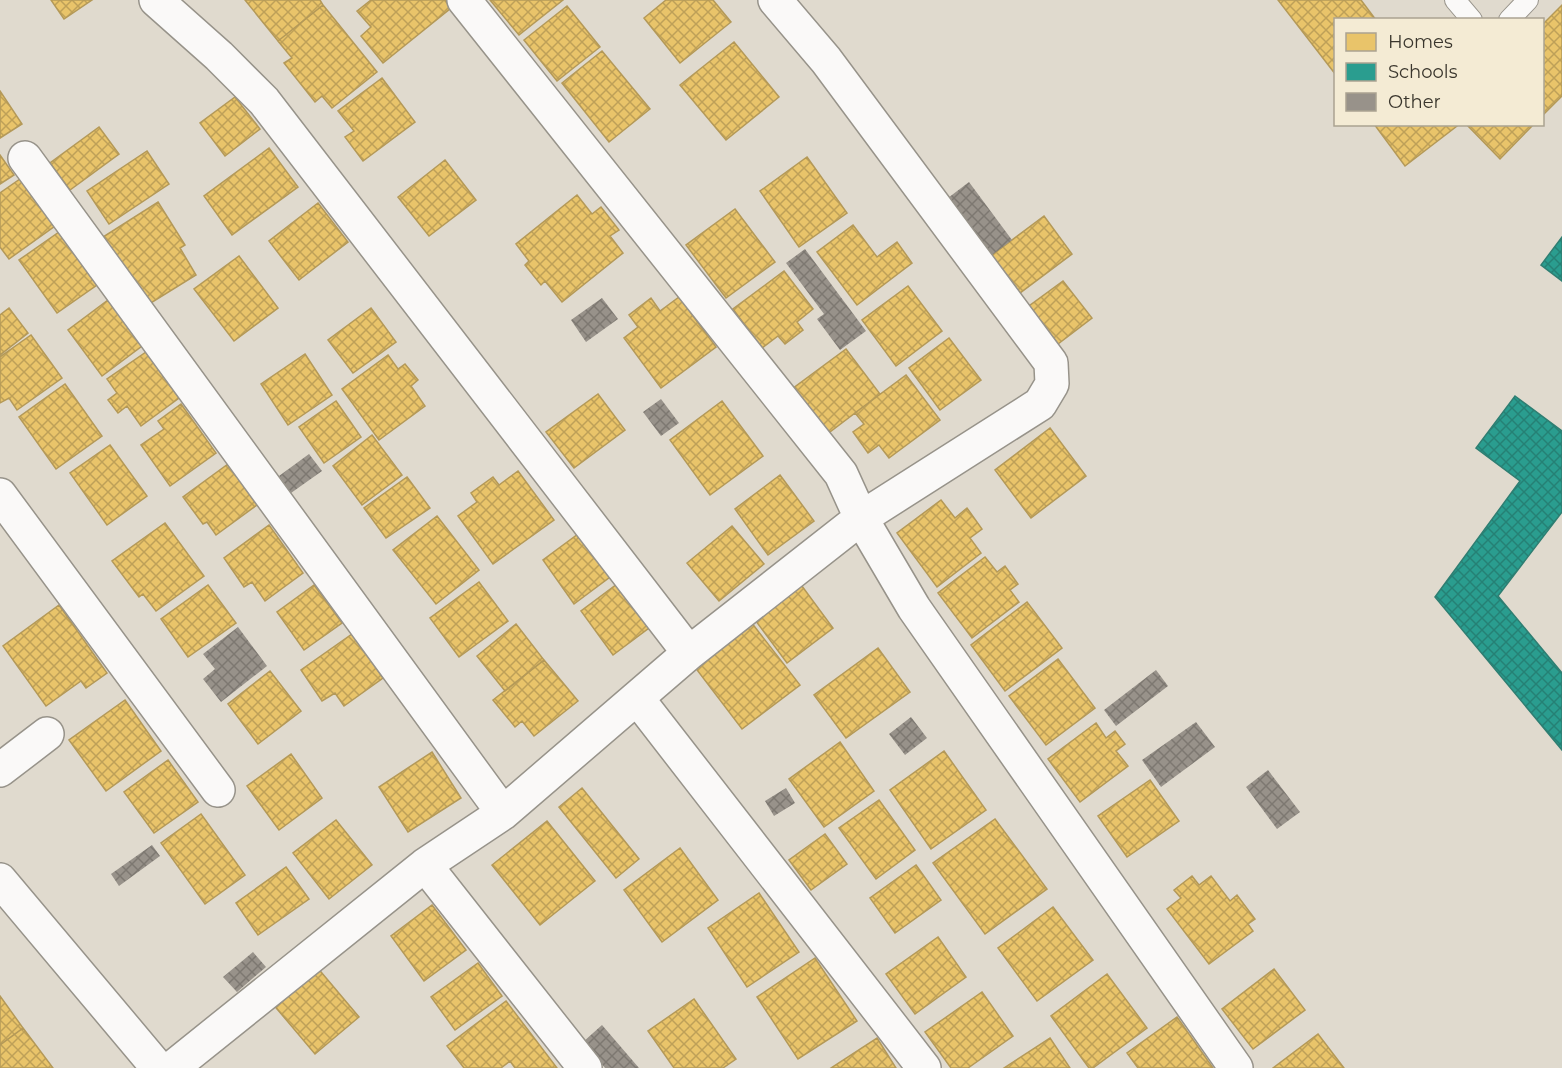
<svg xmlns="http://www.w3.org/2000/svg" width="1562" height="1068" font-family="Montserrat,sans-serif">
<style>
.homes{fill:url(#homes-cross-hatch);stroke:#b49958;stroke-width:1.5}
.schools{fill:url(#schools-cross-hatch);stroke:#2f7e72;stroke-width:1.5}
.building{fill:url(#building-cross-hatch)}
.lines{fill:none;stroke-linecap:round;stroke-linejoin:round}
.service-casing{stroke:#97938a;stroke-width:22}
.minor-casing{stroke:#97938a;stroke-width:36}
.secondary-casing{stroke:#97938a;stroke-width:36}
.service{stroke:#faf9f8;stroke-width:20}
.minor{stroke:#faf9f8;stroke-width:33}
.secondary{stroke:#faf9f8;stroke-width:33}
</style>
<defs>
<pattern id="homes-cross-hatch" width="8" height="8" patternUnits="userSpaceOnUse" patternTransform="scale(1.5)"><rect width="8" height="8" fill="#e9c46a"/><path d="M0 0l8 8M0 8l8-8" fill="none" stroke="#bea058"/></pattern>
<pattern id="schools-cross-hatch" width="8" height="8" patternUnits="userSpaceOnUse" patternTransform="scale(1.5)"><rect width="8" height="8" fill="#2a9d8f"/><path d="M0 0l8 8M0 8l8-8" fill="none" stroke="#258175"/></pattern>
<pattern id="building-cross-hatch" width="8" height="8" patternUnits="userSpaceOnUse" patternTransform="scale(1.5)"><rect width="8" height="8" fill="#98928a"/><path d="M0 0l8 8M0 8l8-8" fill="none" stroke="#7d7871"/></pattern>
</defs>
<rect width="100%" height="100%" fill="#e0dace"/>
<path class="homes" d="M 51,0 L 92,0 L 64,19 Z
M 245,0 L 320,0 L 323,5 L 278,41 Z
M 371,0 L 445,0 L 451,8 L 383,63 L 361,36 L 371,27 L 357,11 Z
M 490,0 L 563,0 L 519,35 Z
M 666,0 L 713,0 L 731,22 L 680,63 L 644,18 Z
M 1278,0 L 1361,0 L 1376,20 L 1336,20 L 1336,75 Z
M 323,5 L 377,72 L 332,108 L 322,96 L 315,102 L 284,63 L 292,58 L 278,41 Z
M 1562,5 L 1562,96 L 1542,116 L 1542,25 Z
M 567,6 L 600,47 L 557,81 L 524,40 Z
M 734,42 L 779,97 L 726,140 L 680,85 Z
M 602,51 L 650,109 L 609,142 L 562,83 Z
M 382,78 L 415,122 L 363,161 L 345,137 L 354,131 L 338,111 Z
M 0,91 L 22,124 L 0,138 Z
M 235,97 L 260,129 L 225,156 L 200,123 Z
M 1374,124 L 1456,124 L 1457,126 L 1405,166 Z
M 1466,124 L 1534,124 L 1500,159 Z
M 99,127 L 119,154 L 70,190 L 50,163 Z
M 269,148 L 298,187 L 232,235 L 204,196 Z
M 147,151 L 169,184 L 109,224 L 87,191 Z
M 0,155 L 14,175 L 0,184 Z
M 807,157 L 847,213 L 799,247 L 760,191 Z
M 445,160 L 476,200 L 429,236 L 398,197 Z
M 20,179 L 55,226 L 9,259 L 0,247 L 0,193 Z
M 577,195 L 592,214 L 601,207 L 619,230 L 610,236 L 623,253 L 562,302 L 545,281 L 541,285 L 525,265 L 529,261 L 516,244 Z
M 158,202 L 185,245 L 180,248 L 196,275 L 146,306 L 103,237 Z
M 318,203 L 348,242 L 299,280 L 269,241 Z
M 735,209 L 775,262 L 726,298 L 686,245 Z
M 1044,216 L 1072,254 L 1016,296 L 988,258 Z
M 853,225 L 877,257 L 897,242 L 912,263 L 857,305 L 817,252 Z
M 59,232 L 97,285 L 57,313 L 19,260 Z
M 239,256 L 278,308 L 234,341 L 194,289 Z
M 784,271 L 813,309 L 797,322 L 803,330 L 785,344 L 778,336 L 762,348 L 733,309 Z
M 1063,281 L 1092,318 L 1058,344 L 1029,306 Z
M 908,286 L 942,331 L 896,366 L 862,320 Z
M 679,297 L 716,347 L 661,388 L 624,338 L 638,327 L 629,315 L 651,298 L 660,311 Z
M 108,300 L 142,346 L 102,376 L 68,330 Z
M 9,308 L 28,333 L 0,355 L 0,315 Z
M 371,308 L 396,342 L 353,373 L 328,340 Z
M 31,335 L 62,378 L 17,410 L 9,398 L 0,403 L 0,357 Z
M 949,338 L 981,380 L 940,410 L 909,368 Z
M 846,349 L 880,394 L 826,435 L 792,389 Z
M 146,352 L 179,398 L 141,426 L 127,406 L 118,413 L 108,400 L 117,393 L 107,379 Z
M 305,354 L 332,395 L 288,425 L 261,384 Z
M 388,355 L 398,369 L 405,364 L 418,380 L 411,386 L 425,406 L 379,440 L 342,389 Z
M 906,375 L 940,420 L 889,458 L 879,445 L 868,453 L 853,432 L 864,424 L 855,413 Z
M 65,384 L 102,436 L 56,469 L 19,417 Z
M 598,394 L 625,430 L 574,468 L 546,432 Z
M 336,401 L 361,437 L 324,463 L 299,427 Z
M 722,401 L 763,456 L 710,495 L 670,440 Z
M 181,404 L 216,453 L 170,486 L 141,445 L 164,429 L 158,421 Z
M 1050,428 L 1086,476 L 1031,518 L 995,470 Z
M 372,435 L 402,475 L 362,505 L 333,466 Z
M 110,445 L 147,496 L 107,525 L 70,473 Z
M 228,464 L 257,505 L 216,535 L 207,522 L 203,524 L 183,497 Z
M 518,471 L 554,520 L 493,564 L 458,516 L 477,502 L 471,493 L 493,477 L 499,485 Z
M 780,475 L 814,521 L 768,555 L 735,509 Z
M 407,477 L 430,508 L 386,538 L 364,508 Z
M 941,500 L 955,518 L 967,508 L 982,529 L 970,538 L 981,553 L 937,587 L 897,533 Z
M 437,516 L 479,570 L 436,604 L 393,550 Z
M 165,523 L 204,576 L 156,611 L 143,594 L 139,597 L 112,561 Z
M 269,525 L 303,573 L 265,601 L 252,582 L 244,587 L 224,558 Z
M 732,526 L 764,564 L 719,601 L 687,563 Z
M 578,534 L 610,577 L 574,604 L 543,560 Z
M 985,557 L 997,572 L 1005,566 L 1018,584 L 1010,590 L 1019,602 L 972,638 L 938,593 Z
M 796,578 L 833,628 L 787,663 L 750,613 Z
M 479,582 L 508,621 L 459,657 L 430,618 Z
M 617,584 L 649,628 L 613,655 L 581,611 Z
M 208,585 L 236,623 L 188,657 L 161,619 Z
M 314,585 L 342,623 L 304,650 L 277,612 Z
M 1027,602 L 1062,648 L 1005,691 L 971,645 Z
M 59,605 L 107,673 L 86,688 L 81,681 L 46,706 L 3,646 Z
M 751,622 L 800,685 L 742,729 L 694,666 Z
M 516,624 L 544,660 L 505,691 L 477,656 Z
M 352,634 L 383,678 L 344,706 L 335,693 L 322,701 L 301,670 Z
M 878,648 L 910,692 L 846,738 L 814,695 Z
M 1058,659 L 1095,708 L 1046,745 L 1009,696 Z
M 544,660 L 578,701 L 534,736 L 522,721 L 515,727 L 493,700 Z
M 270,671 L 301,711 L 258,744 L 228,704 Z
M 125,700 L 161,751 L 106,791 L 69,740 Z
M 1096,723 L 1106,738 L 1115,731 L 1125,744 L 1116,751 L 1128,766 L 1080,802 L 1048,759 Z
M 840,742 L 874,791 L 824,827 L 789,779 Z
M 944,751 L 986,810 L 931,849 L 890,790 Z
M 432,752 L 461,798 L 408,832 L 379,787 Z
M 291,754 L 322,798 L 279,830 L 247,786 Z
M 168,760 L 198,802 L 154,833 L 124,792 Z
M 1150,780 L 1179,821 L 1127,857 L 1098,816 Z
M 582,788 L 639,859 L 616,878 L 559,807 Z
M 879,800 L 915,850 L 876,879 L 839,828 Z
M 201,814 L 245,875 L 205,904 L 161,843 Z
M 995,819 L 1047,889 L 985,934 L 933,863 Z
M 336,820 L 372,865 L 329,899 L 293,853 Z
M 547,821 L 595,881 L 540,925 L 492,865 Z
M 825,834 L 847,864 L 811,890 L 789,860 Z
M 680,848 L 718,900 L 662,942 L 624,890 Z
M 916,865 L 941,900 L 895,933 L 870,898 Z
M 286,867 L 309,899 L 258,935 L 236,903 Z
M 1192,876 L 1199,885 L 1211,876 L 1230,901 L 1237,895 L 1255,919 L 1248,924 L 1253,931 L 1209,964 L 1167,909 L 1181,898 L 1174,890 Z
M 759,893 L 799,952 L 747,987 L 708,928 Z
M 432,905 L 466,950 L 424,981 L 391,936 Z
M 1053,907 L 1093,960 L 1037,1001 L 998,948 Z
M 938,937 L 966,977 L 915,1014 L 886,974 Z
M 815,958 L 857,1021 L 798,1059 L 757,997 Z
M 478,963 L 502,996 L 455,1030 L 431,997 Z
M 316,966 L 359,1017 L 315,1054 L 272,1003 Z
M 1274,969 L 1305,1010 L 1253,1049 L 1222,1009 Z
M 1107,974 L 1147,1028 L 1093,1068 L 1089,1068 L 1051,1016 Z
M 982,992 L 1013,1036 L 968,1068 L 951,1068 L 925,1032 Z
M 0,996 L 23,1028 L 0,1045 Z
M 694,999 L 736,1059 L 723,1068 L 674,1068 L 648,1031 Z
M 506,1001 L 557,1068 L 515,1068 L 510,1061 L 501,1068 L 464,1068 L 447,1046 Z
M 1177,1017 L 1213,1068 L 1138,1068 L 1127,1053 Z
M 23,1028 L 53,1068 L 0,1068 L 0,1045 Z
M 1318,1034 L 1344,1068 L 1273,1068 Z
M 877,1038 L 896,1068 L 831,1068 Z
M 1050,1038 L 1070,1068 L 1004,1068 Z"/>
<path class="schools" d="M 1562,237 L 1562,281 L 1541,265 Z
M 1515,396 L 1562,431 L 1562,512 L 1498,596 L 1562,673 L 1562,750 L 1435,597 L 1520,481 L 1476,448 Z"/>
<path class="building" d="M 969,182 L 1012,240 L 988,258 L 944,201 Z
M 805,249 L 866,331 L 840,350 L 817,319 L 824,314 L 786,263 Z
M 602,298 L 618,319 L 586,342 L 571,320 Z
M 661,399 L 679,423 L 661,436 L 643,412 Z
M 309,454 L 322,471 L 291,493 L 279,476 Z
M 238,627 L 267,666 L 221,702 L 203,679 L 215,669 L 203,654 Z
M 1156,670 L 1168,686 L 1116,726 L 1104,710 Z
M 911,717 L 927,738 L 905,755 L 889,734 Z
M 1196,722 L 1215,747 L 1161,787 L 1142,760 Z
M 1268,770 L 1300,812 L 1277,829 L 1246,787 Z
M 786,788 L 795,803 L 774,816 L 765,801 Z
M 152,845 L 160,856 L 119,886 L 111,874 Z
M 253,952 L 266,967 L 237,992 L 223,977 Z
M 602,1025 L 639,1068 L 605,1068 L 583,1042 Z"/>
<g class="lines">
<defs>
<path id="service" d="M 1455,0 L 1472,20
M 1509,20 L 1528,0"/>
<path id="minor" d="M 156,0 L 219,56 L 264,101 L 689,653
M 464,0 L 841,474 L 861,518 L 914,608 L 1236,1068
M 25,158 L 503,813
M 0,495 L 218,790
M 637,698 L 924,1068
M 0,770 L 47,734
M 425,865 L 585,1068
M 172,1068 L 425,865 L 503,813 L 689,653 L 861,518 L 1040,404 L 1052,384 L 1051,363 L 826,60 L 775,0"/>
<path id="secondary" d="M 0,880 L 158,1068"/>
</defs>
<use href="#service" class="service-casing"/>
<use href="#minor" class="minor-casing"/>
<use href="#secondary" class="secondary-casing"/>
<use href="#service" class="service"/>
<use href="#minor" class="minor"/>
<use href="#secondary" class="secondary"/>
</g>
<rect x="1334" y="18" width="210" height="108" fill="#f4ebd4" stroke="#aaa391" stroke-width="1.5"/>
<rect x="1346" y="33" width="30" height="18" fill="#e9c46a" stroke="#aaa391" stroke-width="1.5"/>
<text x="1388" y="48" font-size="18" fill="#3a362d">Homes</text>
<rect x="1346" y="63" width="30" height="18" fill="#2a9d8f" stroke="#aaa391" stroke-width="1.5"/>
<text x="1388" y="78" font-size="18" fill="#3a362d">Schools</text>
<rect x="1346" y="93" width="30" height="18" fill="#98928a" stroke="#aaa391" stroke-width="1.5"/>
<text x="1388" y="108" font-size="18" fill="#3a362d">Other</text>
</svg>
